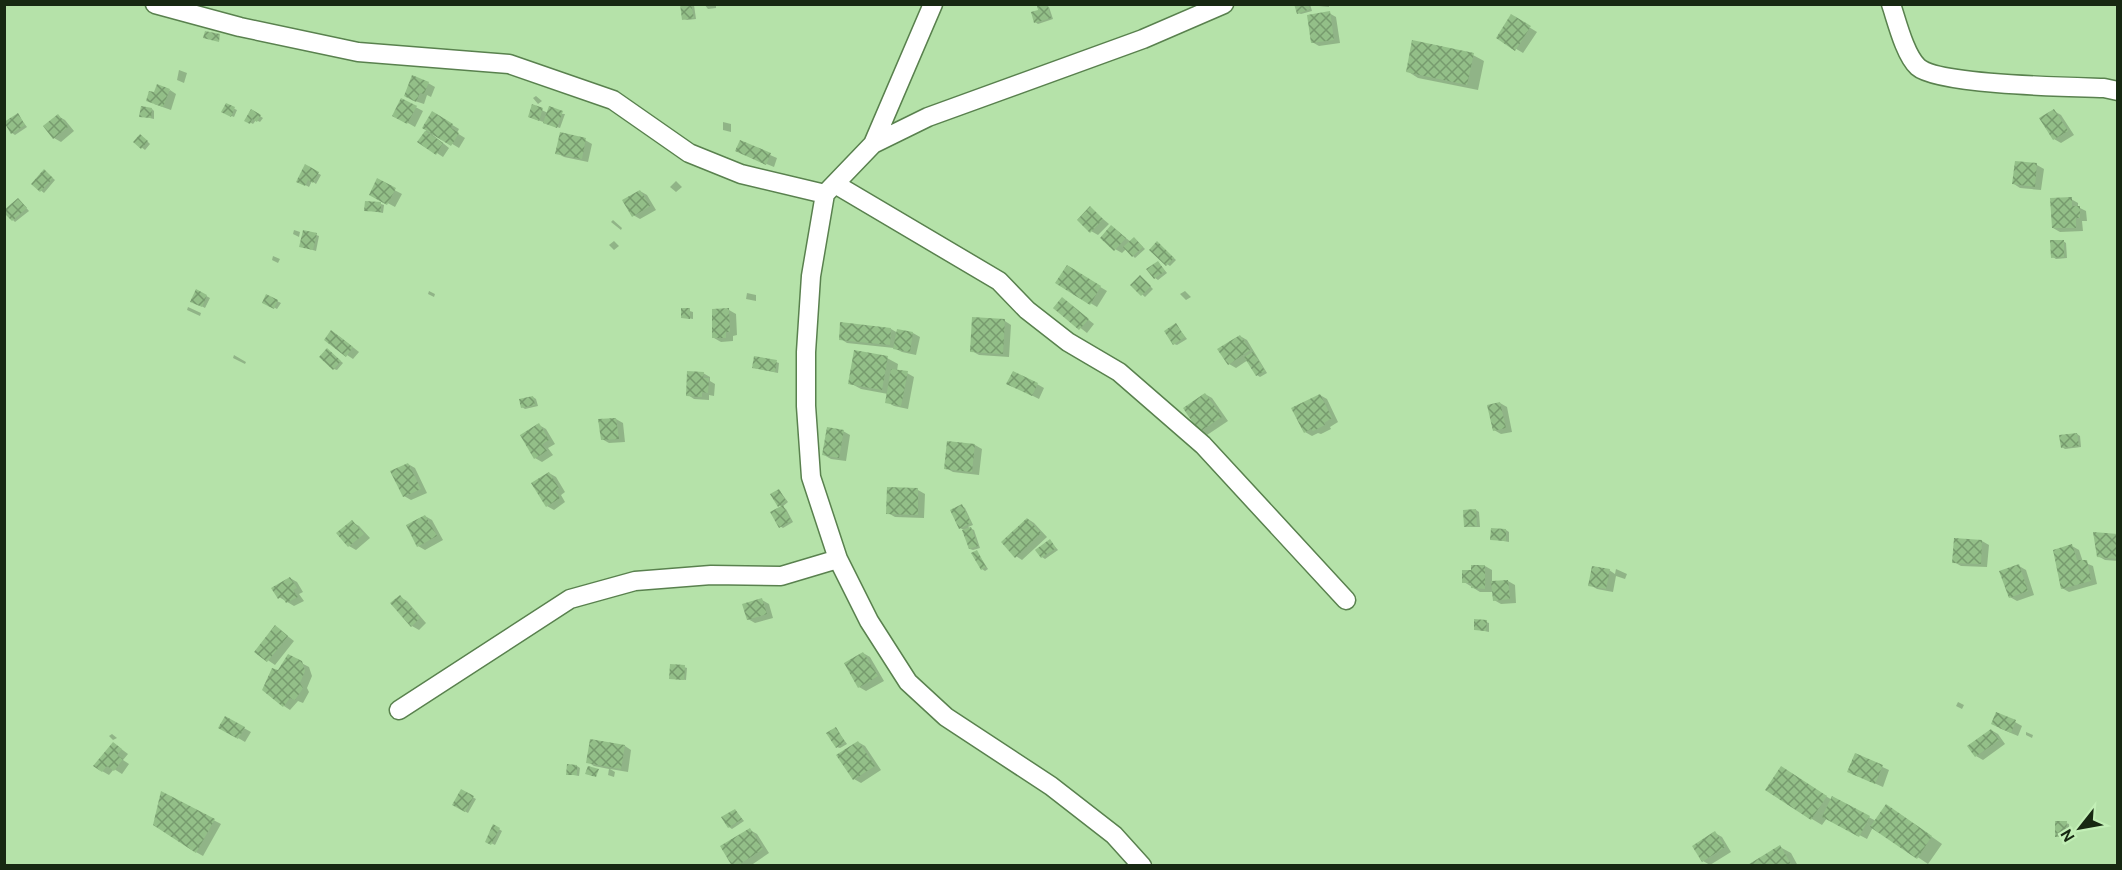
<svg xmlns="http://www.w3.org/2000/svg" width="2122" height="870" font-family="Cabin,sans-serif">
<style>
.shadow{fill:#0003}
.building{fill:url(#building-cross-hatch)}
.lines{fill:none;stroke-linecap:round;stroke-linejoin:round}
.minor-casing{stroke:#59814e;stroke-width:21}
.minor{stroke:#fff;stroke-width:18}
</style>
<defs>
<pattern id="building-cross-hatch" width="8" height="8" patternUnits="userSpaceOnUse" patternTransform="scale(1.5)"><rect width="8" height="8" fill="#93bf88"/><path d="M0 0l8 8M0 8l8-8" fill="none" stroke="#779b6e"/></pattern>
</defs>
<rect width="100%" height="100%" fill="#b5e2a9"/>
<path class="shadow" d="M 704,4 L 716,4 L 716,8 L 708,9 Z
M 1295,4 L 1310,4 L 1312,11 L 1301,14 L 1298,13 Z
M 1317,4 L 1329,4 L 1329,7 L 1319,6 Z
M 681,5 L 694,5 L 696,19 L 687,20 L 684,19 Z
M 1046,5 L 1049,7 L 1053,19 L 1038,24 L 1035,22 Z
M 1329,13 L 1336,17 L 1340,43 L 1319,46 L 1312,42 Z
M 1511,16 L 1537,32 L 1523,53 L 1498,38 Z
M 1473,55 L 1484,61 L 1478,90 L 1418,78 L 1407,71 Z
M 179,70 L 187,73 L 184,83 L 177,80 Z
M 428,83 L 435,87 L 431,97 L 427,95 L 424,104 L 412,100 Z
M 170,90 L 176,94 L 171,110 L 154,104 Z
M 536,96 L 542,101 L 538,104 L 533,98 Z
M 402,100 L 423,111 L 415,127 L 394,115 Z
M 226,105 L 237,110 L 234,117 L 223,112 Z
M 533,106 L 548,113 L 565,114 L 560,128 L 532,118 Z
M 152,109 L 154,111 L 154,119 L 141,116 Z
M 252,111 L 263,118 L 260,122 L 256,120 L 253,124 L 246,120 Z
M 2054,111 L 2061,115 L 2074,135 L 2061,143 L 2054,139 Z
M 433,113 L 459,129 L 457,133 L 465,138 L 459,148 L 434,133 L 433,135 L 449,148 L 443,157 L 419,141 L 427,129 Z
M 18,115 L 27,127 L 15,135 L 12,133 Z
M 58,116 L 65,120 L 74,131 L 61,142 L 54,138 Z
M 723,122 L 731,124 L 731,132 L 723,130 Z
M 144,138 L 150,144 L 145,150 L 135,142 Z
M 585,140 L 592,144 L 588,162 L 564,157 L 557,153 Z
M 740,142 L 777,158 L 774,167 L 743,154 Z
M 2016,162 L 2037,165 L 2044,169 L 2041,190 L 2020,188 L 2014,184 Z
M 305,166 L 321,175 L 316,184 L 312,181 L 309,187 L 298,181 Z
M 47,173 L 55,180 L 44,193 L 33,184 Z
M 377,181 L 402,194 L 395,207 L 371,194 Z
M 676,181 L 682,187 L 676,192 L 670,187 Z
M 640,191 L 647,195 L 656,210 L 640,219 L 633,215 Z
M 2071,199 L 2078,203 L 2078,207 L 2086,211 L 2087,221 L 2082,221 L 2083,231 L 2060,232 L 2053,228 Z
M 21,202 L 29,211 L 15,222 L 13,220 Z
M 381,204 L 384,205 L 383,213 L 366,210 Z
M 1090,208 L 1109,224 L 1098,235 L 1091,231 Z
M 613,220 L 622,228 L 621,230 L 611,222 Z
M 1112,227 L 1131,242 L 1134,239 L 1137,241 L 1145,249 L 1135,258 L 1126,249 L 1122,253 L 1115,249 Z
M 294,230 L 300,232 L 299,237 L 293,234 Z
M 316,235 L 319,236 L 316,251 L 300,246 Z
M 614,241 L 619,246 L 614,250 L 609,245 Z
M 2063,241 L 2066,243 L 2067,258 L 2056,259 L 2053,257 Z
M 1160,245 L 1176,260 L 1170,266 L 1167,264 Z
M 273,256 L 280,259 L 278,263 L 272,260 Z
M 1158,262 L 1167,273 L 1158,280 L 1155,278 Z
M 1067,267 L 1107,291 L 1097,307 L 1057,283 Z
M 1143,279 L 1153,289 L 1145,297 L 1132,285 Z
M 197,291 L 210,298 L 205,308 L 192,301 Z
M 429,291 L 435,294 L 434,297 L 428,294 Z
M 1185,291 L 1191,297 L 1186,300 L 1180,294 Z
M 747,293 L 756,295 L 756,301 L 746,299 Z
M 267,296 L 281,303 L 277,309 L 264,302 Z
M 1062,299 L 1094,324 L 1087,333 L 1055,308 Z
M 188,307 L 201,313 L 200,316 L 187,310 Z
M 683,309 L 693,312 L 693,319 L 682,317 Z
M 729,310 L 736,314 L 737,335 L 733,336 L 733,341 L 721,342 L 714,338 Z
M 1005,321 L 1011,325 L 1009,357 L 979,355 L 972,351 Z
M 842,324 L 891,329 L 898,333 L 913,333 L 920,337 L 916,355 L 902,352 L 894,348 L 847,343 L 841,339 Z
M 1176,325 L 1187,339 L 1177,345 L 1174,344 Z
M 339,336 L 359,352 L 353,359 L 347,355 Z
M 1240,336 L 1247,340 L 1267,373 L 1260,377 L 1257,375 L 1248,360 L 1236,368 L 1229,364 Z
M 330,352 L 343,363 L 337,370 L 334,369 Z
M 234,355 L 246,362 L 245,364 L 233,358 Z
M 887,358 L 898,364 L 897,371 L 907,373 L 914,377 L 908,409 L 894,406 L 887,402 L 888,394 L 861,389 L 850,383 Z
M 776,362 L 779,363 L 778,373 L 754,368 Z
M 703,373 L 710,377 L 710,381 L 715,384 L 714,396 L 709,395 L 709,400 L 694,399 L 688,395 Z
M 1037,384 L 1044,388 L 1039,399 L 1015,387 Z
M 1205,394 L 1212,398 L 1228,421 L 1207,435 L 1200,431 Z
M 1320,395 L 1327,399 L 1338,422 L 1330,427 L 1331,429 L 1321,434 L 1318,433 L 1312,436 L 1305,432 Z
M 533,397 L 536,399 L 538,406 L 525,409 L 522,407 Z
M 1500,403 L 1507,407 L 1512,432 L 1501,434 L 1494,430 Z
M 616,419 L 623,423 L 625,442 L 609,443 L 602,439 Z
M 539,425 L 546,429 L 555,444 L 548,448 L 553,455 L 542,462 L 535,458 Z
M 843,431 L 850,435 L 846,461 L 831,459 L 824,455 Z
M 2077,434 L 2080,436 L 2081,447 L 2065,449 L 2062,447 Z
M 948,443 L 975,445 L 982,449 L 979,475 L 953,472 L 946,468 Z
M 408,464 L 415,468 L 427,493 L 411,500 L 404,496 Z
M 549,473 L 556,477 L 565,492 L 561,495 L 565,502 L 554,510 L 547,506 Z
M 779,490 L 788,502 L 782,507 L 786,509 L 793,522 L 783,528 L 780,526 L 782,507 L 779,505 Z
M 918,490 L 925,494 L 924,518 L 895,517 L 888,513 Z
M 962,506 L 965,508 L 973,525 L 968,527 L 974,530 L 980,548 L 973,550 L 970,549 L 964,530 L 960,528 Z
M 1476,510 L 1479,512 L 1480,527 L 1468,527 L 1466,526 Z
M 425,516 L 432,520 L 443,540 L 425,550 L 418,546 Z
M 1028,519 L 1034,523 L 1047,537 L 1022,560 L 1016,556 Z
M 352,522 L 359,526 L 370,538 L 356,550 L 349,546 Z
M 1506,530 L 1509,532 L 1509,542 L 1492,539 Z
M 2118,536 L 2118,561 L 2105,560 L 2098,556 Z
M 1050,541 L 1058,550 L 1045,559 L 1042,557 Z
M 1982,541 L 1989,545 L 1987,567 L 1961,566 L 1954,562 Z
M 2072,546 L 2079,550 L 2083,562 L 2093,566 L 2097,584 L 2069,592 L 2062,588 Z
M 977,552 L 988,569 L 985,571 L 982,569 Z
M 1485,566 L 1492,570 L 1492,582 L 1508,581 L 1515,585 L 1516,603 L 1501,604 L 1494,600 L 1493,592 L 1480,592 L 1464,582 L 1473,572 Z
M 2019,566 L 2026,570 L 2034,595 L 2017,601 L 2010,597 Z
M 1616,569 L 1627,574 L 1625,579 L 1616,576 L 1613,592 L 1597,589 L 1590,585 L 1609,570 L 1615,574 Z
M 290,578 L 297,582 L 303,592 L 299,594 L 304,601 L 294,606 L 279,597 Z
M 400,597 L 407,601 L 426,623 L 419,630 L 412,626 Z
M 762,600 L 769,604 L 773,618 L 755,623 L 748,619 Z
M 1486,622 L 1489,623 L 1489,632 L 1475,629 Z
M 276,627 L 294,641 L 275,665 L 256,652 Z
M 863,653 L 870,657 L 884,681 L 866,691 L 859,687 Z
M 288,656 L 309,667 L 312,676 L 307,688 L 309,692 L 303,703 L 298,701 L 290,710 L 284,706 L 279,672 Z
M 684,667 L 687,668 L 686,680 L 670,678 Z
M 1958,702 L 1964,705 L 1962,709 L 1956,706 Z
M 226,718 L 251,732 L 245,742 L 220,727 Z
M 2015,722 L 2022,726 L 2018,736 L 1999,728 Z
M 836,729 L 847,744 L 840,748 L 837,747 Z
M 1991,730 L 1998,734 L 2005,744 L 1983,760 L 1976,756 Z
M 2026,732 L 2033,735 L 2032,738 L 2026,735 Z
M 112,734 L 117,738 L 113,740 L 109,736 Z
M 858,742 L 865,746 L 881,770 L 861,783 L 854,779 Z
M 625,746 L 631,750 L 628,772 L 610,769 L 615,772 L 614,777 L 608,775 L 609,769 L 594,766 L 588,762 Z
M 120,748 L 128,754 L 123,760 L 129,764 L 122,774 L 114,769 L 109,775 L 102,771 Z
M 1856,755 L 1889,770 L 1883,787 L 1856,775 Z
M 577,766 L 580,768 L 579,776 L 568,774 Z
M 1792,774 L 1832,800 L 1833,798 L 1876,821 L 1897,812 L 1942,844 L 1928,864 L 1873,827 L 1867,839 L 1827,818 L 1822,825 L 1812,819 Z
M 461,791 L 476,799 L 468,813 L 454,805 Z
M 162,793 L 221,824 L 203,856 L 196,852 Z
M 735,810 L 744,821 L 732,829 L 729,827 Z
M 2066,823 L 2069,824 L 2069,838 L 2056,836 Z
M 494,826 L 502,831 L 495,845 L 487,841 Z
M 750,830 L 757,834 L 769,853 L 750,866 L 734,866 Z
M 1715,833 L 1722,837 L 1731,852 L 1710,865 L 1703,861 Z
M 1780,847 L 1791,853 L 1798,866 L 1748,866 Z"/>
<path class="building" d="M 680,4 L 691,4 L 694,18 L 682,20 Z
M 1047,4 L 1051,18 L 1034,23 L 1031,12 L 1038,10 L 1037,6 Z
M 1294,4 L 1308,4 L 1310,9 L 1297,14 Z
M 1330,11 L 1334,40 L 1311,43 L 1307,15 Z
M 1511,14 L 1531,26 L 1515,51 L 1496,38 Z
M 205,31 L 220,34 L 219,42 L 203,38 Z
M 1412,40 L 1474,53 L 1467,85 L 1406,72 Z
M 412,75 L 429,82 L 424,94 L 420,93 L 416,102 L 404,96 Z
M 157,84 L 170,89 L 163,107 L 146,101 L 149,91 L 154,92 Z
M 401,98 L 417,106 L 407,124 L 392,116 Z
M 226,103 L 235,107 L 231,117 L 221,112 Z
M 532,104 L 543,108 L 539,121 L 528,117 Z
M 141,106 L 152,108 L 151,118 L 139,117 Z
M 549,106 L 563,111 L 557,128 L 543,123 Z
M 251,109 L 261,115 L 257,122 L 252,119 L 250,124 L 244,121 Z
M 2054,109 L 2068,131 L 2053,140 L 2039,118 Z
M 432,111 L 453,124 L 451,128 L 459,133 L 451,146 L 422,128 Z
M 18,113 L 25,125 L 11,134 L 4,122 Z
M 58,114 L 68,127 L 53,139 L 43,126 Z
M 425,131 L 443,143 L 436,155 L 417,142 Z
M 560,132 L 586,138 L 582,159 L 555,154 Z
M 140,134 L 148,141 L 141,149 L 133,142 Z
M 740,140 L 771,153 L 766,165 L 735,151 Z
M 2015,161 L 2037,163 L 2035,187 L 2012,184 Z
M 305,164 L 319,172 L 313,183 L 308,180 L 305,186 L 296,182 Z
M 44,169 L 53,178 L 40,192 L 31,184 Z
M 377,178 L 396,188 L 387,205 L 369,195 Z
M 640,190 L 650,206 L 632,217 L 622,200 Z
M 2072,197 L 2072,206 L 2080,206 L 2080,218 L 2076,218 L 2076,228 L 2052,228 L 2050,198 Z
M 18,198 L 27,208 L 12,221 L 4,213 L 4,210 Z
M 365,201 L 381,202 L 381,212 L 364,211 Z
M 1090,206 L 1103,219 L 1090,233 L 1077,220 Z
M 1111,225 L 1126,238 L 1114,251 L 1100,238 Z
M 303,230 L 317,233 L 313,250 L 299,247 Z
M 1134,237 L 1143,247 L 1132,257 L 1123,247 Z
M 2050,240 L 2064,240 L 2064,257 L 2051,258 Z
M 1157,241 L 1174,258 L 1166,266 L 1149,250 Z
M 1158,261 L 1165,271 L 1154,279 L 1146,269 Z
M 1067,265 L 1101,286 L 1090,305 L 1055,283 Z
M 1140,275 L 1151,286 L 1141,296 L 1130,285 Z
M 196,289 L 207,295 L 202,307 L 190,302 Z
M 266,294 L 278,300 L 274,309 L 262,303 Z
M 1062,297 L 1089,319 L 1079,330 L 1053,308 Z
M 681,308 L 690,308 L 690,319 L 681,318 Z
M 729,308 L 730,332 L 726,332 L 726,338 L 712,338 L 712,309 Z
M 972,317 L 1005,319 L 1003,354 L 970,352 Z
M 840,322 L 891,328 L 890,345 L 839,340 Z
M 1176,323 L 1185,337 L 1173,345 L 1164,331 Z
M 897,329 L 913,332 L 910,352 L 893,349 Z
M 331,330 L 353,347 L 346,357 L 324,340 Z
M 1240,335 L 1250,350 L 1228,365 L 1217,349 Z
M 327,348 L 341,361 L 333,370 L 319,357 Z
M 854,350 L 888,356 L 882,390 L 848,384 Z
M 1253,352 L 1265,371 L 1256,376 L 1244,357 Z
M 754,356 L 777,360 L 775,372 L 752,368 Z
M 891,369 L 908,371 L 901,406 L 885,403 Z
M 687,371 L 704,372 L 703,378 L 709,378 L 708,393 L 702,392 L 702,397 L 686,396 Z
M 1013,371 L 1038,383 L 1032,396 L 1006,384 Z
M 1205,393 L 1222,417 L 1199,432 L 1183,408 Z
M 1320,394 L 1332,418 L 1324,423 L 1325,425 L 1313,431 L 1311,429 L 1304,433 L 1291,408 Z
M 533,396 L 535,405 L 521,408 L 519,399 Z
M 1500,402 L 1506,428 L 1493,431 L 1487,405 Z
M 616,418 L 619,439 L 601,440 L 598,419 Z
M 539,423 L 549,440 L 542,444 L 547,451 L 534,459 L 520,435 Z
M 827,427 L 844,430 L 839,458 L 822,455 Z
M 2077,433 L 2079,446 L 2061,448 L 2059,435 Z
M 947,441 L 975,444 L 972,472 L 944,469 Z
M 408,463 L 421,489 L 403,497 L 390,471 Z
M 549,472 L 559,488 L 555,491 L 560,498 L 546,507 L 531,483 Z
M 887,487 L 918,488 L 918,515 L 886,514 Z
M 779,489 L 786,501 L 778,507 L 770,494 Z
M 962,504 L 971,523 L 959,529 L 950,510 Z
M 783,505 L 791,521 L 779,528 L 770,512 Z
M 1476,509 L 1477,526 L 1464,527 L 1463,510 Z
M 425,515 L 437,536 L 417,547 L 406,525 Z
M 1027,518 L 1041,533 L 1015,558 L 1001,542 Z
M 352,520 L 364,534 L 348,547 L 336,533 Z
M 971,527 L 978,546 L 969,549 L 962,530 Z
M 1491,528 L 1506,529 L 1506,541 L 1490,540 Z
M 2093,532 L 2118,534 L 2118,559 L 2097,557 Z
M 1954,538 L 1982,540 L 1981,564 L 1952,563 Z
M 1050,539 L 1056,548 L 1041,558 L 1035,550 Z
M 2072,544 L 2077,560 L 2087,560 L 2091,581 L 2061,589 L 2053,550 Z
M 977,550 L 986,567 L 981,570 L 971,553 Z
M 2019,564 L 2028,591 L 2009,598 L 1999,571 Z
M 1471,565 L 1485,565 L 1485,589 L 1471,588 L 1471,583 L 1462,583 L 1462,570 L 1471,570 Z
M 1592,566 L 1610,569 L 1606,589 L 1588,586 Z
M 290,577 L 297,588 L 293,590 L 298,597 L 286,603 L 282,596 L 278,599 L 271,588 Z
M 1508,580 L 1510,599 L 1493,601 L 1491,581 Z
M 400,595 L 420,618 L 411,627 L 390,603 Z
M 762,598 L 767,614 L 747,620 L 742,604 Z
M 1474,619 L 1487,620 L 1486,631 L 1474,630 Z
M 275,625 L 288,636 L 267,662 L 254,652 Z
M 863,652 L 878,676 L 858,688 L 844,663 Z
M 288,654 L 302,661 L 305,671 L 300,683 L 303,688 L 295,700 L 290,698 L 283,707 L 262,690 L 272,668 L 278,670 Z
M 670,664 L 685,665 L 684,680 L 669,679 Z
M 1996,712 L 2016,720 L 2011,733 L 1991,724 Z
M 225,716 L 245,727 L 238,739 L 218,728 Z
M 836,727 L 845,742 L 836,748 L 826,733 Z
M 1991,729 L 1999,740 L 1975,757 L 1967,746 Z
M 590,739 L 625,745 L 621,769 L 586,763 Z
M 858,741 L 875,766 L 853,780 L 836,755 Z
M 113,742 L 122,749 L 117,755 L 123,759 L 114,771 L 107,766 L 102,772 L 93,766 Z
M 1855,753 L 1883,765 L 1875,784 L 1847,772 Z
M 567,764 L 577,765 L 577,775 L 566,775 Z
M 588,766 L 599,769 L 596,777 L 585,774 Z
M 1781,766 L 1827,796 L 1811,820 L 1765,790 Z
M 461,789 L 474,796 L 465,812 L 452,805 Z
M 161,791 L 215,819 L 196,853 L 153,825 Z
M 1832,796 L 1870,816 L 1859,837 L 1822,817 Z
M 1886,804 L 1932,836 L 1917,859 L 1870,827 Z
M 735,809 L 742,819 L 728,828 L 721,817 Z
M 2055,821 L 2067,821 L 2066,837 L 2055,837 Z
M 493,824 L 500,828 L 491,845 L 485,842 Z
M 750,828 L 763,849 L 737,866 L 732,866 L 720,846 Z
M 1715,831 L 1725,847 L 1702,862 L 1692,846 Z
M 1780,845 L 1792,866 L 1746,866 Z"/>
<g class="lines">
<defs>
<path id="minor" d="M 155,4 L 240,27 L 358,52 L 509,64 L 613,100 L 689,153 L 741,174 L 825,194
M 1891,4 C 1897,22 1905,55 1918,67 C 1938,85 2072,87 2104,88 L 2118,91
M 873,144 L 933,4
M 835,184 L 999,281 L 1027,310 L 1068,342 L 1119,372 L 1203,445 L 1346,600
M 399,710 L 570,599 L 635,581 L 711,575 L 781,576 L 838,559
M 1142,866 L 1114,835 L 1051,786 L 946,717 L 908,682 L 869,621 L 838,559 L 811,477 L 806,406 L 806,352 L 811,276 L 825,194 L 873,144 L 928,117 L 1143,39 L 1224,4"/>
</defs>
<use href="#minor" class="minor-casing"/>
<use href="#minor" class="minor"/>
</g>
<rect width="2122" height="870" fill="none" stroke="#172812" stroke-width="12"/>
<g transform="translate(2080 828) rotate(239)" stroke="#c2efb6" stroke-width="4.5" paint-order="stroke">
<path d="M0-4.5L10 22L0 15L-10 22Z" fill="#172812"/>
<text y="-9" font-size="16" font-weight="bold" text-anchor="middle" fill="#172812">N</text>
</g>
</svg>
